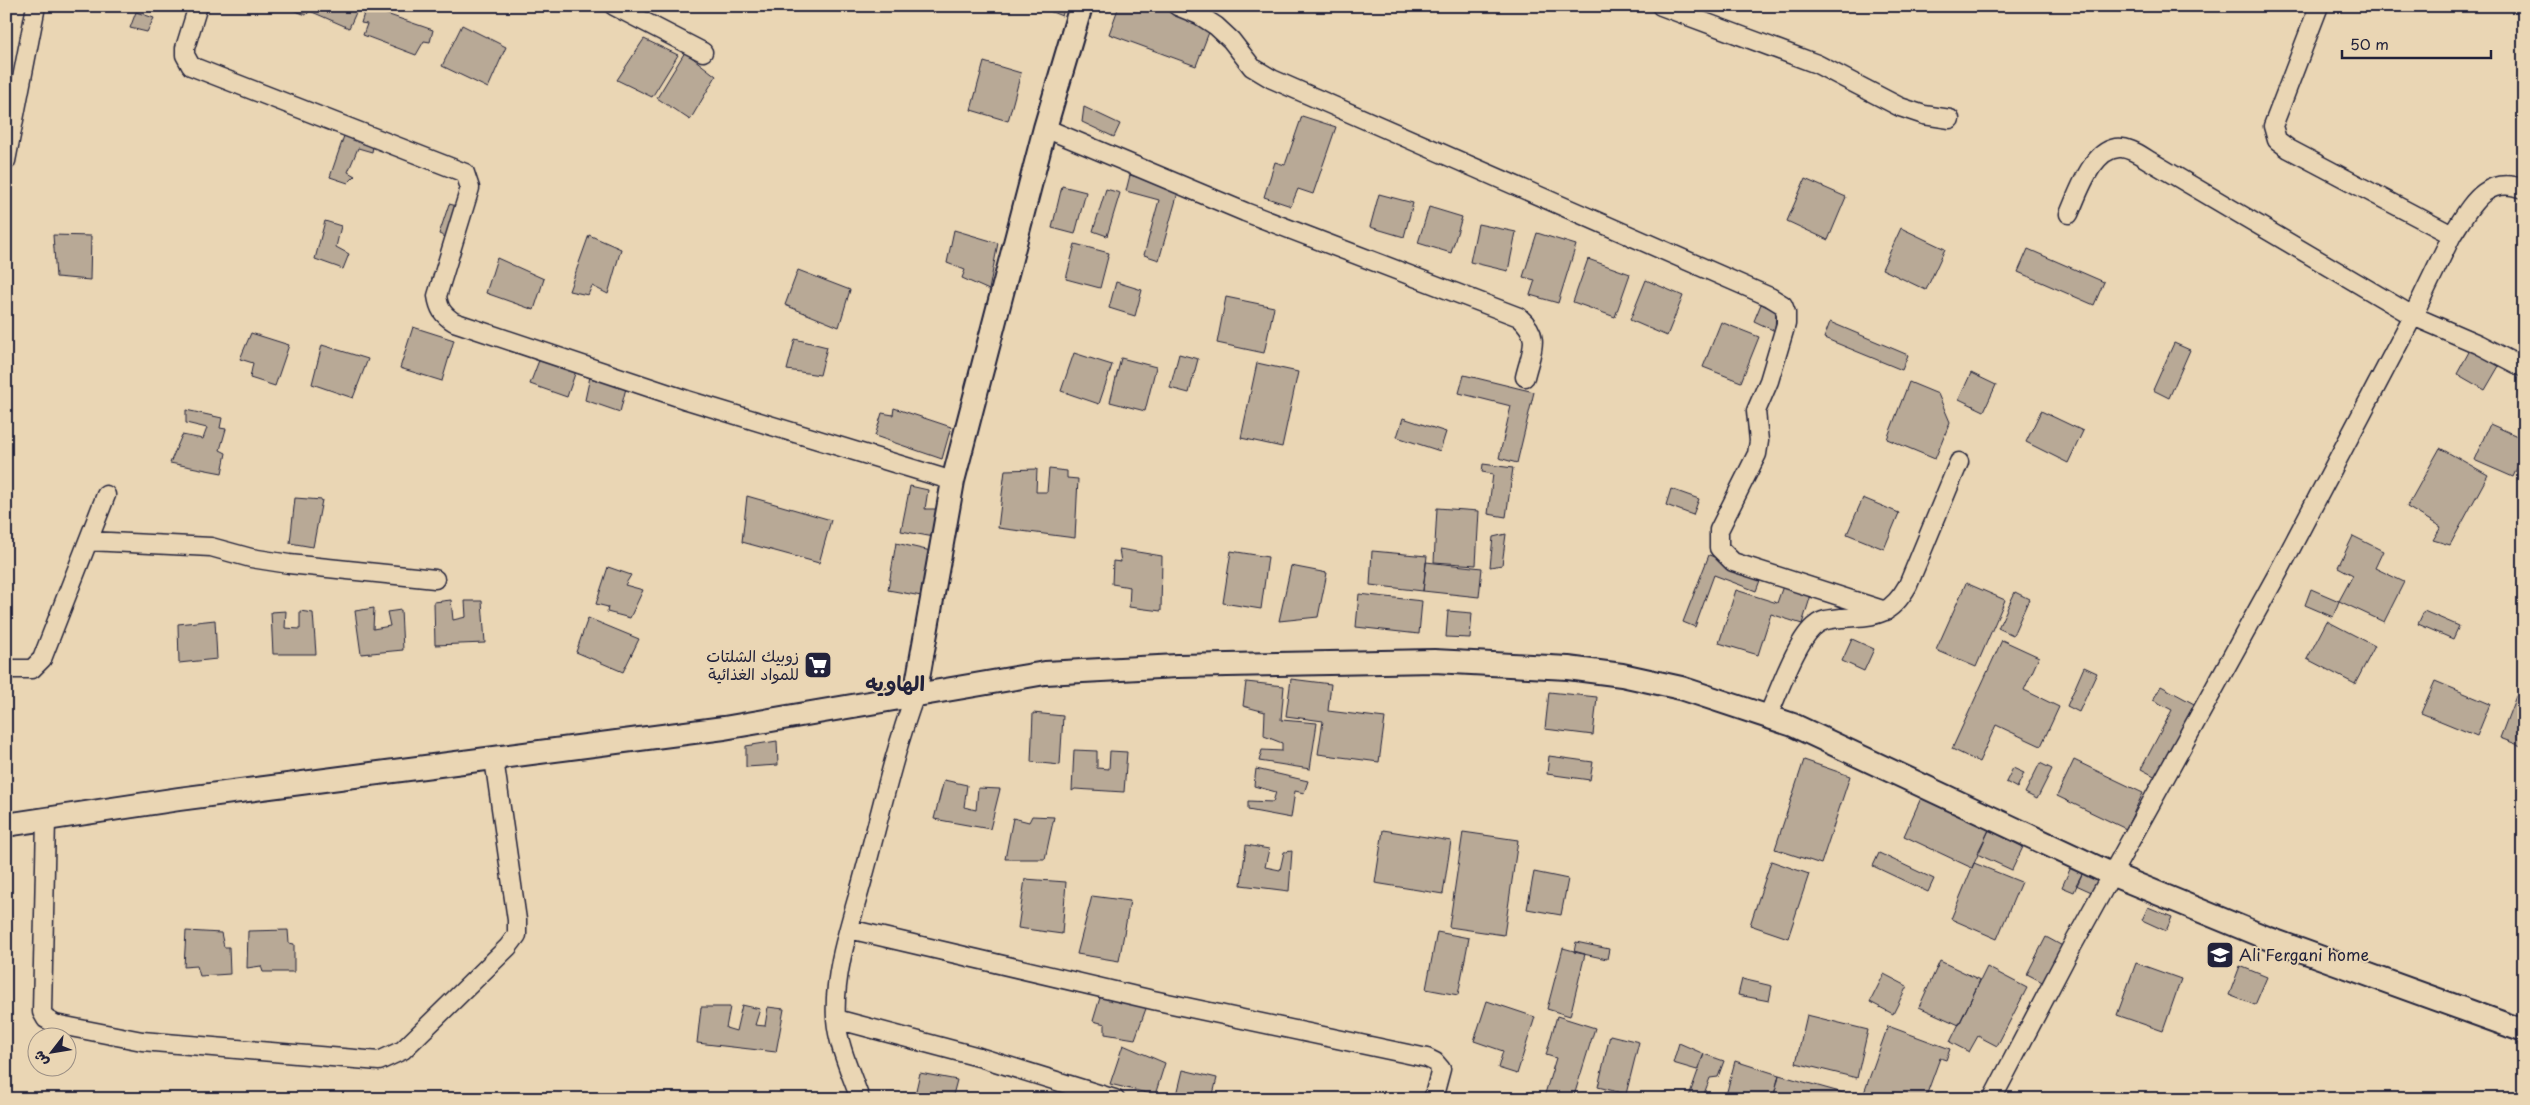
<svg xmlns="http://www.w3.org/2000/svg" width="2530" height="1105" font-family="'Playpen Sans','Playpen Sans Arabic',sans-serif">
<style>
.building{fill:#b8a996;stroke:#22223b}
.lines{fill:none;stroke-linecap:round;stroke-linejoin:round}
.minor-casing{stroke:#22223b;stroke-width:21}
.tertiary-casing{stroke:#22223b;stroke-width:26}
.minor{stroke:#ead6b4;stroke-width:18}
.tertiary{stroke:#ead6b4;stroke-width:22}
.labels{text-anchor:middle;stroke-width:4;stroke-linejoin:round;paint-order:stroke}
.poi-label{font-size:16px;fill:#22223b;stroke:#ead6b4;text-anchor:end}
.district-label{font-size:21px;font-weight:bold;fill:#22223b;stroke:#ead6b4}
</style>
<rect width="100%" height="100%" fill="#ead6b4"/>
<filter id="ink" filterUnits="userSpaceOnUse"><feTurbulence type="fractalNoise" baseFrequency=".02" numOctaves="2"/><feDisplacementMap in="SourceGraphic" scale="10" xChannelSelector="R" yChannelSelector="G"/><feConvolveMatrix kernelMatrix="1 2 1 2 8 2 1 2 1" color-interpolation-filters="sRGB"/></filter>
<g filter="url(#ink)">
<path class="building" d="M 294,6 L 359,6 L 349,28 L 310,11 L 306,15 L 293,10 Z
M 1045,6 L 1065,6 L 1062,16 L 1044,9 Z
M 1119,6 L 1157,6 L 1211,27 L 1196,66 L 1109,34 Z
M 366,7 L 433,30 L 430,42 L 424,41 L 416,55 L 363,35 L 367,24 L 361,23 Z
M 136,12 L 154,18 L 147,32 L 130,28 Z
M 462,25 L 506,47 L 488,88 L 442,66 Z
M 644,39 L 678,55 L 652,97 L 617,80 Z
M 685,52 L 716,76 L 690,120 L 657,98 Z
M 984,62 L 1021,73 L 1008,121 L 971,110 Z
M 1084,107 L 1120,124 L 1114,137 L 1082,122 Z
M 1302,116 L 1336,127 L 1313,194 L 1298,189 L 1291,206 L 1264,197 L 1275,162 L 1285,165 Z
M 346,130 L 374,140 L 372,152 L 358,148 L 348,172 L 355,176 L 348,183 L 330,177 Z
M 1130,175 L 1179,189 L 1159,260 L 1144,255 L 1159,200 L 1126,191 Z
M 1805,179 L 1846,197 L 1828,240 L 1787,221 Z
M 1062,186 L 1086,192 L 1075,234 L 1052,228 Z
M 1106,189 L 1120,193 L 1107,236 L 1093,231 Z
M 1379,194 L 1413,203 L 1404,237 L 1370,227 Z
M 449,204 L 461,207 L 450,239 L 439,234 Z
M 1429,207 L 1462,217 L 1451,253 L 1418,243 Z
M 325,221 L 341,226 L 336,247 L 349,254 L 343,269 L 315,259 Z
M 1478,224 L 1516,232 L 1508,271 L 1470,262 Z
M 1901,228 L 1945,249 L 1926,290 L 1882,269 Z
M 954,230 L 998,243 L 989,290 L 962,278 L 965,270 L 947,263 Z
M 1537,233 L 1576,245 L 1558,303 L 1530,295 L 1535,280 L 1523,277 Z
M 53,235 L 91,236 L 90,280 L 56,277 Z
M 589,235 L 621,249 L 608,294 L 592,286 L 588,295 L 569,291 Z
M 1075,244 L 1109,253 L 1100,288 L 1066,279 Z
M 2028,249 L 2104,282 L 2094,305 L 2018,272 Z
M 497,258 L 544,279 L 534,310 L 486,293 Z
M 1588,259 L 1630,274 L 1615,317 L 1573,302 Z
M 798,270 L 850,290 L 839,327 L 785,305 Z
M 1646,280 L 1683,296 L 1667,336 L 1630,320 Z
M 1116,282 L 1142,290 L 1135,316 L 1109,308 Z
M 1226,297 L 1274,307 L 1264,353 L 1217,343 Z
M 1761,304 L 1776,311 L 1775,331 L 1754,321 Z
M 1721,322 L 1759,337 L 1741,382 L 1703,367 Z
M 1830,322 L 1908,355 L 1902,370 L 1824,338 Z
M 413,327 L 454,340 L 442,381 L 400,368 Z
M 251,333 L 289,345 L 275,386 L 250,378 L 253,363 L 240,359 Z
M 795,339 L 827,347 L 820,375 L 787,370 Z
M 2174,343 L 2190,350 L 2169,398 L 2153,390 Z
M 322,345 L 368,359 L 353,398 L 312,384 Z
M 2470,350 L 2499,366 L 2485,390 L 2457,374 Z
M 1074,353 L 1112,365 L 1099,404 L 1061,391 Z
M 1179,354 L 1198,359 L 1189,393 L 1170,388 Z
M 541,355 L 577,368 L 567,397 L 530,384 Z
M 1121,358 L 1156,367 L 1145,411 L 1110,402 Z
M 1257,363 L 1298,372 L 1282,447 L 1241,438 Z
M 591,372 L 627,384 L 620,412 L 585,400 Z
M 1971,373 L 1996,385 L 1984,411 L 1959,399 Z
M 1464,375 L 1534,392 L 1517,463 L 1499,458 L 1511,406 L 1459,393 Z
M 1909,382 L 1938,394 L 1950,422 L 1935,459 L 1887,439 Z
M 894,408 L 951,427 L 942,459 L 875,436 L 882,413 L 893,415 Z
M 186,410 L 222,418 L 220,428 L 226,429 L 220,450 L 226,453 L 222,473 L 170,463 L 182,435 L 203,439 L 207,428 L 186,423 Z
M 2041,411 L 2083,431 L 2068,463 L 2026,442 Z
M 1403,418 L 1446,432 L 1440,451 L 1397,437 Z
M 2490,424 L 2524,439 L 2524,452 L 2513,477 L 2474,460 Z
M 2440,448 L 2488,475 L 2450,545 L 2433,540 L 2441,527 L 2407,507 Z
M 1483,464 L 1513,468 L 1506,517 L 1488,514 L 1493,474 L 1482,472 Z
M 1037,469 L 1036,492 L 1047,492 L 1049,469 L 1067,471 L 1067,478 L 1078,479 L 1075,538 L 998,528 L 1005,470 Z
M 910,486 L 928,490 L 925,509 L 940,509 L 934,537 L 901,531 Z
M 1671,489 L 1699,499 L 1693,515 L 1666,505 Z
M 747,496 L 831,520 L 819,563 L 742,542 Z
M 295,498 L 322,500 L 313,547 L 290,543 Z
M 1863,498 L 1899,513 L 1884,549 L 1847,534 Z
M 1437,508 L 1479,511 L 1476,565 L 1434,562 Z
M 1506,534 L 1502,565 L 1490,567 L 1493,537 Z
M 2353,536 L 2383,551 L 2375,568 L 2404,582 L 2384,622 L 2339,601 L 2353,575 L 2338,567 Z
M 896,543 L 931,551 L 927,597 L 888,590 Z
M 1119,549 L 1162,556 L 1161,611 L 1129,607 L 1130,587 L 1112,584 L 1113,561 L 1121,562 Z
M 1231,551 L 1268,557 L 1261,609 L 1223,603 Z
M 1372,551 L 1427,556 L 1423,591 L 1370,585 Z
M 1709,555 L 1762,575 L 1756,591 L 1714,575 L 1695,627 L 1683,622 Z
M 1426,562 L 1482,568 L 1479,597 L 1423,591 Z
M 1291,566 L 1327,573 L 1318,617 L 1279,621 Z
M 608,567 L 631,575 L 625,585 L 643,590 L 630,618 L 607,612 L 608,607 L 596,604 Z
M 1966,583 L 2005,600 L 1976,667 L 1936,650 Z
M 1783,586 L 1811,595 L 1802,624 L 1771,614 L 1758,655 L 1719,643 L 1736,590 L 1777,603 Z
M 2311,589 L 2339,601 L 2333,617 L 2305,605 Z
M 2015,592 L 2029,599 L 2013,635 L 1998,628 Z
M 1359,594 L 1422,601 L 1419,634 L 1356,627 Z
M 451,600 L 453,620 L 466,617 L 465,601 L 482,601 L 485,643 L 435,645 L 434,602 Z
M 374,608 L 373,629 L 390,626 L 387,612 L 401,610 L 403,650 L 361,654 L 355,611 Z
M 286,611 L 285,628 L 300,629 L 300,611 L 313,613 L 316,654 L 273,654 L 271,612 Z
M 1448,611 L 1472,613 L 1470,638 L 1446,637 Z
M 2424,611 L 2459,626 L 2453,639 L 2418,624 Z
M 588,618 L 639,639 L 623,672 L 576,652 Z
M 215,620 L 217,659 L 179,663 L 178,624 Z
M 2327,621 L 2375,646 L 2355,684 L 2307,659 Z
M 1852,639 L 1874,649 L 1864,671 L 1842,661 Z
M 2002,640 L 2039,657 L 2024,690 L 2059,707 L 2041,746 L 1996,725 L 1979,762 L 1952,749 Z
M 2084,667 L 2097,673 L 2079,712 L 2067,706 Z
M 1291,679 L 1331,684 L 1328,711 L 1385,718 L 1379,762 L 1318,754 L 1323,721 L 1286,716 Z
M 2435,681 L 2490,704 L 2477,736 L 2421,713 Z
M 1246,682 L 1284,686 L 1281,720 L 1317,723 L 1310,769 L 1259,761 L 1262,750 L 1282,751 L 1282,743 L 1264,736 L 1265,712 L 1243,706 Z
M 2161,686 L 2196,705 L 2158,778 L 2141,769 L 2172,710 L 2153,700 Z
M 1549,692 L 1597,697 L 1593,735 L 1545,729 Z
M 2516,696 L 2524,699 L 2524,747 L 2500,738 Z
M 1033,713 L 1063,716 L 1060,765 L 1031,762 Z
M 777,741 L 778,765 L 746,767 L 746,746 Z
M 1074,750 L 1097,751 L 1097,768 L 1109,769 L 1110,751 L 1127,752 L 1124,792 L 1075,789 L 1072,791 Z
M 1549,756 L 1593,762 L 1590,780 L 1547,774 Z
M 1804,760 L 1850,776 L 1821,864 L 1775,849 Z
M 2074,760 L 2143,793 L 2126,829 L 2057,796 Z
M 2040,763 L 2052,769 L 2037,799 L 2025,793 Z
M 2013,768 L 2024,773 L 2017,788 L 2006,782 Z
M 1256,769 L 1308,781 L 1304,793 L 1295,791 L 1291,818 L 1248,810 L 1248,801 L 1273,802 L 1276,792 L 1254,786 Z
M 944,780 L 967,785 L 964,807 L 976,810 L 978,788 L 1000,789 L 990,829 L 934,819 Z
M 1921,798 L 1989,830 L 1972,868 L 1904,836 Z
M 1032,816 L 1054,817 L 1045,859 L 1005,859 L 1013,818 L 1029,822 Z
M 1383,830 L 1451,841 L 1443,894 L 1375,883 Z
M 1989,830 L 2023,847 L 2012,870 L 1977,854 Z
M 1463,832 L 1518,840 L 1504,935 L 1449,927 Z
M 1246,845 L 1269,849 L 1265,867 L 1280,870 L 1284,852 L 1292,851 L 1289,891 L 1241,885 Z
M 1879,853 L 1934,879 L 1928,892 L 1873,866 Z
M 1771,861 L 1809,874 L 1788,938 L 1750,925 Z
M 1974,863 L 2021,882 L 1997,939 L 1951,919 Z
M 2071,867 L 2083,872 L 2074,892 L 2062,887 Z
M 1534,872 L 1568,879 L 1561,915 L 1527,909 Z
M 2083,872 L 2102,881 L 2096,894 L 2076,885 Z
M 1025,879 L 1066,882 L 1062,934 L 1018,928 Z
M 1092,896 L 1130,901 L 1119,961 L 1077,954 Z
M 2148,907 L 2172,917 L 2166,931 L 2142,920 Z
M 288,930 L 289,943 L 294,944 L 294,972 L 263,972 L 261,966 L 247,968 L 248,931 Z
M 186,931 L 221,933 L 224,947 L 229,947 L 230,974 L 200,976 L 197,966 L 184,967 Z
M 1437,932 L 1469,938 L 1458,995 L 1426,989 Z
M 2046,937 L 2070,950 L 2050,986 L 2027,974 Z
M 1576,942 L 1609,949 L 1607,959 L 1574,952 Z
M 1563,948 L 1585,954 L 1570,1016 L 1547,1009 Z
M 1940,961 L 1980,980 L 1959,1025 L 1919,1007 Z
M 2136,963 L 2181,979 L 2163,1031 L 2117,1015 Z
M 2240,966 L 2267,977 L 2255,1005 L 2229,995 Z
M 1987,967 L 2027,988 L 1997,1046 L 1978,1036 L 1969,1052 L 1950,1042 Z
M 1884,974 L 1907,986 L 1893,1014 L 1870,1002 Z
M 1742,979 L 1772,986 L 1769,1001 L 1738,995 Z
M 1102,991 L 1148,1003 L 1135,1039 L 1105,1034 L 1105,1024 L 1093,1021 Z
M 1487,1001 L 1535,1017 L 1517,1074 L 1498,1068 L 1503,1051 L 1474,1041 Z
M 742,1005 L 760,1009 L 755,1025 L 765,1026 L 768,1007 L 784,1009 L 776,1052 L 697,1043 L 701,1007 L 730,1007 L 726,1028 L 736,1031 Z
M 1807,1015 L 1868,1030 L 1857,1078 L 1796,1063 Z
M 1557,1016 L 1595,1028 L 1573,1099 L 1544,1097 L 1556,1058 L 1546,1055 Z
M 1888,1026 L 1950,1049 L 1946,1060 L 1940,1058 L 1925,1099 L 1880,1099 L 1864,1093 Z
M 1610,1035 L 1639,1042 L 1626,1094 L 1598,1087 Z
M 1679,1043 L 1704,1054 L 1697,1070 L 1673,1063 Z
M 1123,1045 L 1165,1063 L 1155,1095 L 1110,1084 Z
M 1704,1054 L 1724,1061 L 1718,1077 L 1710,1078 L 1702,1099 L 1688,1099 Z
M 1735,1061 L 1779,1075 L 1773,1099 L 1725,1099 Z
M 1183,1070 L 1217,1078 L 1212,1099 L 1176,1099 Z
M 920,1073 L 957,1080 L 952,1099 L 914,1099 Z
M 1779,1075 L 1854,1096 L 1853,1099 L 1773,1099 Z
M 2193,1094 L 2202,1099 L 2191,1099 Z"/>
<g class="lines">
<defs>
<path id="minor" d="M 198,6 L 185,48 L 185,55 L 191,66 L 465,173 L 470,188 L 437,296 C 439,309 443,315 454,322 L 687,400 L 953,481
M 614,6 L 703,52
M 1177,6 L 1199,15 L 1216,26 L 1231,40 L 1252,67 L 1272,79 L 1770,297 L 1783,305 L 1786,313 L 1786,324 L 1769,381 L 1756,411 L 1759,441 L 1757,454 L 1719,530 L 1719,548 L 1733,562 L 1886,611
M 1661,6 L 1817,64 L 1900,107 L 1924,115 L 1950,119
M 2319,6 L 2273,126 L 2277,140 L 2289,149 L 2452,235 L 2413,316 L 2478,344 L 2524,368
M 1045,128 L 1245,212 L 1519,317 C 1542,337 1531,351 1525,377
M 6,161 L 36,6
M 2452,235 C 2470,208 2484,174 2524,189
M 89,541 L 211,547 L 251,558 L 289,564 L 435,579
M 6,669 L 32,669 L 42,659 L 106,495
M 1768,716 C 1778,694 1797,638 1816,625 C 1823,619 1832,619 1841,618 C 1875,616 1890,617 1908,585 L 1959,462
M 46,818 L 42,1012 L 46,1019 L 55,1024 L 142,1041 L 379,1061 L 403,1050 L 508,947 L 517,935 L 517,920 L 494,759
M 849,929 L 1153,1000 L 1427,1058 L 1435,1062 L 1441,1069 L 1433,1099
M 836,1019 L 979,1057 L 1115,1099
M 860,1099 C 851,1073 838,1046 836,1019 C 833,971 851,923 863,878 C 880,816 893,755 915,695
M 1992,1099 L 2070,950 L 2279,571 L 2413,316 L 2150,161 C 2142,156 2132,149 2122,148 C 2093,145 2078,194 2069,214"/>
<path id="tertiary" d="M 915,695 L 953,481 L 1045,128 L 1081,6
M 6,825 L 179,799 L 724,728 L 1045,673 L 1177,666 L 1434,661 L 1568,668 L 1622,675 L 1681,688 L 1793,725 L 2111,874 L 2267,938 L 2524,1031"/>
</defs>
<use href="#minor" class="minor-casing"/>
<use href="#tertiary" class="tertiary-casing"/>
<use href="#minor" class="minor"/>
<use href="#tertiary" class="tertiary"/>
</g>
</g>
<defs>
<symbol id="supermarket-square" viewBox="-11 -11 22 22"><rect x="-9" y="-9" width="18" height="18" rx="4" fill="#22223b" stroke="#ead6b4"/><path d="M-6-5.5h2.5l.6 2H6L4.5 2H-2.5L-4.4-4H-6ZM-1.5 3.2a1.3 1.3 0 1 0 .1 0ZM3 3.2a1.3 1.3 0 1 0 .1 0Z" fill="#fff"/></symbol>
<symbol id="school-square" viewBox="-11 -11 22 22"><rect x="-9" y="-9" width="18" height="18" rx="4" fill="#22223b" stroke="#ead6b4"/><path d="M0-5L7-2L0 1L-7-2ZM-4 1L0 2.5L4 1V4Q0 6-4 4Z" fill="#fff"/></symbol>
</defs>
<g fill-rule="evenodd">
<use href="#supermarket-square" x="802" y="649" width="32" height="32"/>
<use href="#school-square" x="2204" y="939" width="32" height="32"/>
</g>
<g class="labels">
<g class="poi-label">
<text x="799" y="662">زوبيك الشلتات<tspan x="799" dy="18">للمواد الغذائية</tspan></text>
<text x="2239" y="961" text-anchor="start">Ali Fergani home</text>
</g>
<g class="district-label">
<text x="895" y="691">الهاويه</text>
</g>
</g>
<rect width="2530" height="1105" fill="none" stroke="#ead6b4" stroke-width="25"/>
<rect x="12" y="12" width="2505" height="1080" fill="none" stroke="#22223b" stroke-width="2" filter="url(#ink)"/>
<g transform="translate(52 1052) rotate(239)"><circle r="24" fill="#ead6b4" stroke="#9a8e84"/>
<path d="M0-4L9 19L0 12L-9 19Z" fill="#22223b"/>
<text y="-8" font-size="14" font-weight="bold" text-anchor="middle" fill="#22223b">ش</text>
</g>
<path d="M2342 50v8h149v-8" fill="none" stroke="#22223b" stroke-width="2.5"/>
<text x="2350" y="50" font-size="15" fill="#22223b" stroke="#ead6b4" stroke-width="4" paint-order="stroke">50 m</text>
</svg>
